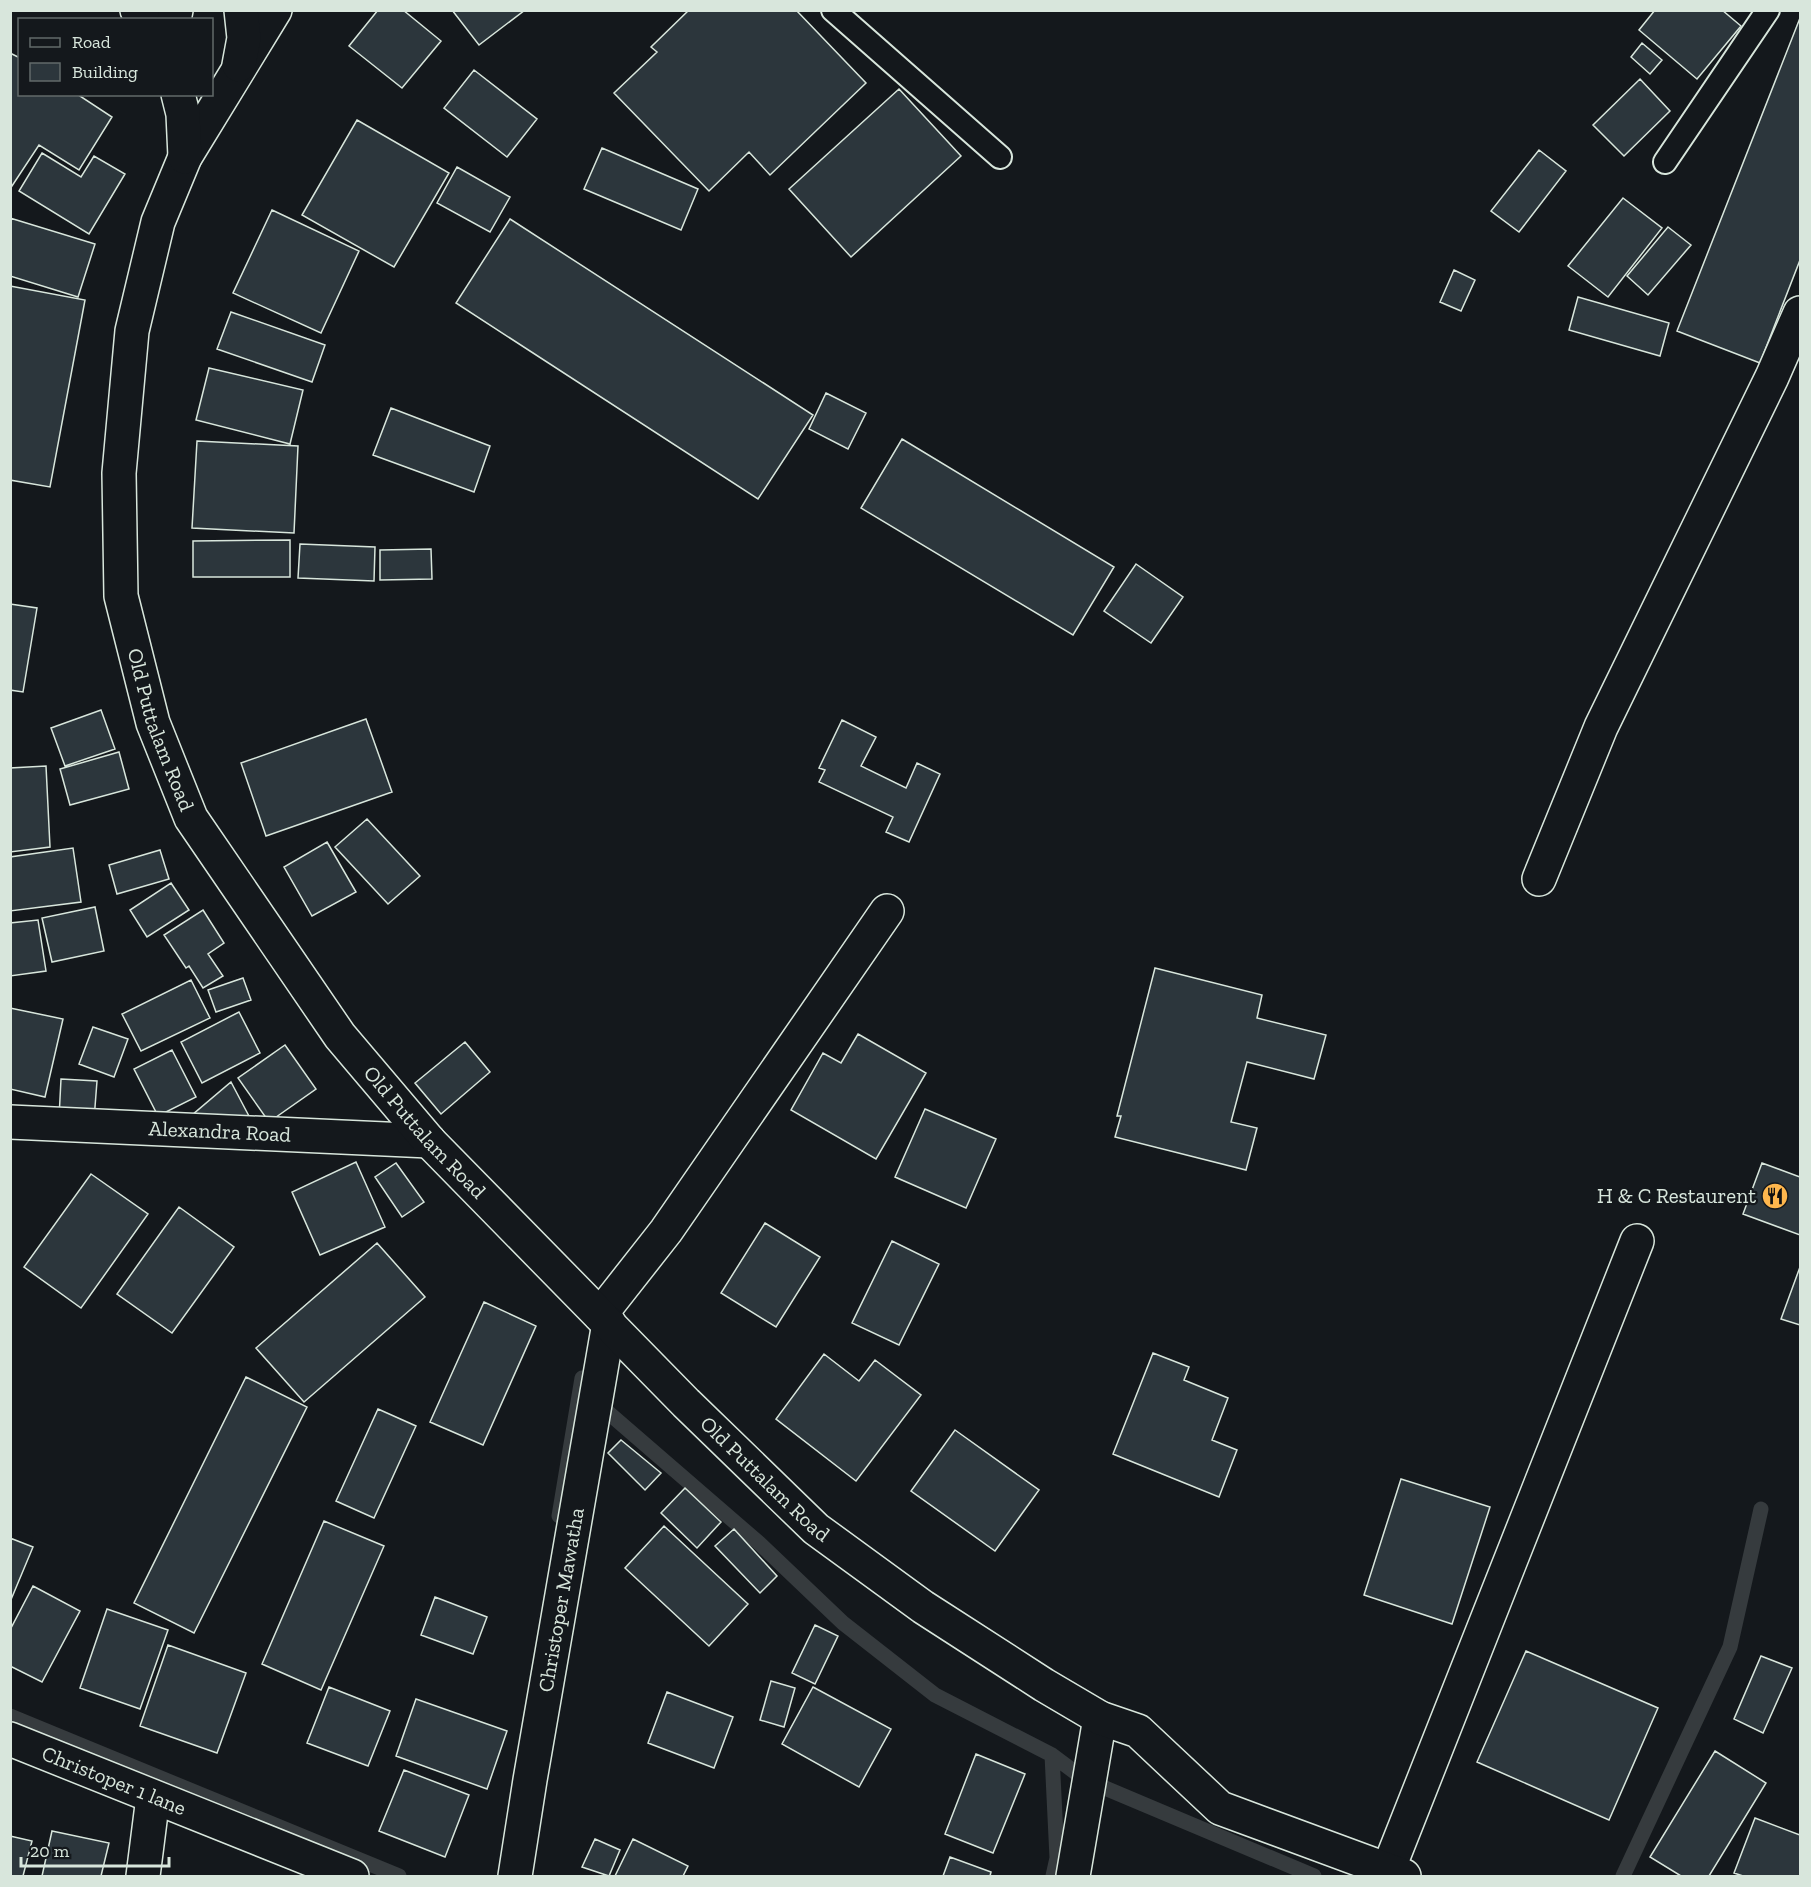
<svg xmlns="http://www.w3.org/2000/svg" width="1811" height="1887" font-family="'Zilla Slab',serif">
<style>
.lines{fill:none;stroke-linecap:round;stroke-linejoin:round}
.stream{stroke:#363b3e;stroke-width:15}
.building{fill:#2c363c;stroke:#d8e6dc;stroke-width:1.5}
.lane-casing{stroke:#d8e6dc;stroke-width:26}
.street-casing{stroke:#d8e6dc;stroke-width:36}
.primary-casing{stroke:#d8e6dc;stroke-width:36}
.lane{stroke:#14181c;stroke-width:22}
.street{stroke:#14181c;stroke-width:33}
.primary{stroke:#14181c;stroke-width:33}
.labels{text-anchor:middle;stroke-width:4.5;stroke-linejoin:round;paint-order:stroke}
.street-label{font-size:21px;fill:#d8e6dc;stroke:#14181c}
.poi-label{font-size:21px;fill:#d8e6dc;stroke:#14181c;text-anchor:end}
</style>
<rect width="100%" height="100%" fill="#14181c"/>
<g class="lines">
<path class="stream" d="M 559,1516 L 582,1378 L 596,1402 L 759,1543 L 843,1623 L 935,1695 L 1052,1755 L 1076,1773
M 10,1716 L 399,1876
M 1052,1755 L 1057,1858 L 1053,1876
M 1105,1788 L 1314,1876
M 1623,1876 L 1730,1647 L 1761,1509"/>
</g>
<path class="building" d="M 378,10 L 403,10 L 441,41 L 402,88 L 349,46 Z
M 452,10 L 525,10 L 479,45 Z
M 689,10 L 796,10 L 866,83 L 770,175 L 749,152 L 709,191 L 614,93 L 657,52 L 651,47 Z
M 1655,10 L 1722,10 L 1741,26 L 1697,79 L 1639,30 Z
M 1800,18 L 1800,260 L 1760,363 L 1677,331 Z
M 1642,43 L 1662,60 L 1650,74 L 1631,57 Z
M 10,53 L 20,58 L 20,94 L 77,94 L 112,117 L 79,170 L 39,145 L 10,189 Z
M 474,70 L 537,119 L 507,157 L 444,108 Z
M 1640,79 L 1670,111 L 1624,156 L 1593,125 Z
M 899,89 L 961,156 L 851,257 L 789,189 Z
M 357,120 L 449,173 L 394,267 L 302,215 Z
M 602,148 L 698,189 L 681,230 L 584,189 Z
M 1539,150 L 1566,171 L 1519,232 L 1491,211 Z
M 42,153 L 81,177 L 94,156 L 125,174 L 89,234 L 19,191 Z
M 457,167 L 510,197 L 490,232 L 437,203 Z
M 1623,198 L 1662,228 L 1608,297 L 1568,266 Z
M 272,210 L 359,251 L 321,333 L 233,293 Z
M 10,218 L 95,244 L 78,297 L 10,276 Z
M 510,219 L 813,415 L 758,499 L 456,303 Z
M 1668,227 L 1691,245 L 1648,295 L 1627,276 Z
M 1454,270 L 1475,280 L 1461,311 L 1440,302 Z
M 10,286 L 85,300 L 50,487 L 10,480 Z
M 1578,297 L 1669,323 L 1660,356 L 1569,330 Z
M 231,312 L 325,345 L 312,382 L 217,349 Z
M 209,368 L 303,390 L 290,444 L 196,420 Z
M 826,393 L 866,413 L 848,449 L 809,429 Z
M 391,408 L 490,446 L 474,492 L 373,455 Z
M 902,439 L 1114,567 L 1073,635 L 861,508 Z
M 197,441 L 298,446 L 294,533 L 192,528 Z
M 290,540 L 290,577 L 193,577 L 193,541 Z
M 300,544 L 375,547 L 374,581 L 298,578 Z
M 431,549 L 432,579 L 380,580 L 380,550 Z
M 1136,564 L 1183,597 L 1151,643 L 1104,611 Z
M 10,604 L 37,608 L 23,692 L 10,690 Z
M 101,710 L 115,749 L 65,766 L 51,728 Z
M 366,719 L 392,792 L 266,836 L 241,763 Z
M 842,720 L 876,737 L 861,766 L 906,788 L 917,763 L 940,774 L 909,842 L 886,832 L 893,817 L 819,782 L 825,770 L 819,768 Z
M 119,752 L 129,789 L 70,805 L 60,769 Z
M 46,766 L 50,847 L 10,852 L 10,768 Z
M 367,819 L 420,876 L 388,904 L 335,847 Z
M 327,842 L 356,892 L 312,916 L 284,867 Z
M 73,848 L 81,902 L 10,911 L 10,857 Z
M 160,850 L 169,879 L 117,894 L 109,865 Z
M 171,883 L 189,910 L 147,937 L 130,910 Z
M 95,907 L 104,951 L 52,962 L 42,918 Z
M 203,910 L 224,943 L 208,954 L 223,976 L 203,988 L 189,966 L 186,968 L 164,935 Z
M 38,920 L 46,971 L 10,976 L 10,923 Z
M 1155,968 L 1262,995 L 1257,1018 L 1326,1035 L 1314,1079 L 1247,1062 L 1231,1122 L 1257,1128 L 1246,1170 L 1115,1137 L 1121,1116 L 1117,1116 Z
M 243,978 L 251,1000 L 216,1012 L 208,990 Z
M 191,980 L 210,1018 L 141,1051 L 122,1014 Z
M 10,1008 L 63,1019 L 45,1097 L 10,1089 Z
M 239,1012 L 260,1053 L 202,1083 L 181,1042 Z
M 93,1027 L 128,1039 L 114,1077 L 79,1064 Z
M 858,1034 L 926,1073 L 876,1159 L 791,1110 L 823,1053 L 841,1063 Z
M 465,1042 L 490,1072 L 441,1114 L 415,1083 Z
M 285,1045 L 316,1089 L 269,1122 L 238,1078 Z
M 172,1050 L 196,1097 L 158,1116 L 134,1069 Z
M 61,1079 L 97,1081 L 94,1120 L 59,1118 Z
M 231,1082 L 250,1118 L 185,1121 Z
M 925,1109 L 996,1139 L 966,1208 L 895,1177 Z
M 356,1162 L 385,1227 L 320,1255 L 292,1192 Z
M 396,1163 L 424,1202 L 402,1217 L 375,1177 Z
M 1762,1163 L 1800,1177 L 1800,1235 L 1743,1214 Z
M 91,1174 L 148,1214 L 81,1308 L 24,1267 Z
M 179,1207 L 234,1247 L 172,1333 L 117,1294 Z
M 765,1223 L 820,1257 L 776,1327 L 721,1293 Z
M 892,1241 L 939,1264 L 899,1345 L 852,1323 Z
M 377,1243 L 425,1297 L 304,1402 L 256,1348 Z
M 1800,1267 L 1800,1325 L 1781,1319 Z
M 484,1302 L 536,1326 L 483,1445 L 430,1422 Z
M 1153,1353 L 1189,1367 L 1184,1380 L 1228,1398 L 1212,1440 L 1237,1450 L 1219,1497 L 1113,1454 Z
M 824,1354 L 859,1381 L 875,1360 L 921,1395 L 856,1481 L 776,1419 Z
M 246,1377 L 307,1407 L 194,1633 L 134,1603 Z
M 378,1409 L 416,1426 L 374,1518 L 336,1501 Z
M 955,1430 L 1039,1490 L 995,1551 L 911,1491 Z
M 621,1440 L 661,1473 L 645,1490 L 608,1453 Z
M 1401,1479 L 1490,1507 L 1452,1624 L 1364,1595 Z
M 685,1488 L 721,1522 L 697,1548 L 661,1513 Z
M 324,1521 L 384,1546 L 321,1690 L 262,1664 Z
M 664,1526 L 748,1604 L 709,1646 L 625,1568 Z
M 734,1529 L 777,1576 L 760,1593 L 715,1546 Z
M 10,1538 L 33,1547 L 10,1602 Z
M 33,1586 L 80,1611 L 42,1682 L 10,1666 L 10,1630 Z
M 435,1597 L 487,1617 L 473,1654 L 421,1635 Z
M 107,1609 L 168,1630 L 140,1709 L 80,1688 Z
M 815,1625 L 838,1636 L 815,1684 L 792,1673 Z
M 168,1645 L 246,1673 L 217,1753 L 140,1726 Z
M 1526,1651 L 1658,1708 L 1609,1820 L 1477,1762 Z
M 1761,1656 L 1792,1668 L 1763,1733 L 1734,1719 Z
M 771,1681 L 795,1688 L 784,1727 L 760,1720 Z
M 329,1687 L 390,1711 L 368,1766 L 307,1743 Z
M 813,1687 L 891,1729 L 859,1787 L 782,1744 Z
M 667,1692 L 733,1717 L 714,1768 L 648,1743 Z
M 416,1699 L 507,1731 L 487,1789 L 396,1756 Z
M 1715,1751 L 1766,1783 L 1709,1876 L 1681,1876 L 1650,1857 Z
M 976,1754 L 1025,1774 L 993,1853 L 945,1834 Z
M 404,1770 L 469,1795 L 445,1857 L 379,1831 Z
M 1755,1818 L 1800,1835 L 1800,1876 L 1743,1876 L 1734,1873 Z
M 52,1831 L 109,1843 L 101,1876 L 42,1876 Z
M 10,1836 L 32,1841 L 23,1876 L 10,1876 Z
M 595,1839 L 620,1850 L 609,1876 L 582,1867 Z
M 633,1839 L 688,1866 L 683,1876 L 615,1876 Z
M 950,1857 L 991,1872 L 990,1876 L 943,1876 Z"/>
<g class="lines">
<defs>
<path id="lane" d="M 833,10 L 1000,157
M 1665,162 L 1768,10"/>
<g id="street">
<path d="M 1539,879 L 1601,727 L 1772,377 L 1800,313"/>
<path id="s1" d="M 10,1122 L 429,1141"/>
<path d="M 600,1315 L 666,1231 L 887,911"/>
<path id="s2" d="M 10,1739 L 352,1876"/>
<path d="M 1388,1870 L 1637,1241"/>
<path d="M 143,1876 L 153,1797"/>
<path id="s3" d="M 515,1876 L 530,1780 L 609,1323"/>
<path d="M 1073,1876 L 1100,1718"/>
</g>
<g id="primary">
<path d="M 137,10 L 150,20"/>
<path id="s4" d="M 275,10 L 185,157 L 158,222 L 132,331 L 119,473 L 121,596 L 153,723 L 191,818 L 340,1036 L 429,1141 L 686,1403 L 816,1529 L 923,1607 L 1044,1685 L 1100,1718 L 1138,1731 L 1220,1808 L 1404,1876"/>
<path d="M 174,20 L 176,10"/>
<path d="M 239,65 L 244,38 L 241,10"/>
<path d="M 178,94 L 183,114 L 185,157"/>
</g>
</defs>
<use href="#lane" class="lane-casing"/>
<use href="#street" class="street-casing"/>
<use href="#primary" class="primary-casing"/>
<use href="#lane" class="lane"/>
<use href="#street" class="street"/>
<use href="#primary" class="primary"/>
</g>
<defs>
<symbol id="restaurant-disc" viewBox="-11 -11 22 22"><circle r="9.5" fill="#ffb74d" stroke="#14181c"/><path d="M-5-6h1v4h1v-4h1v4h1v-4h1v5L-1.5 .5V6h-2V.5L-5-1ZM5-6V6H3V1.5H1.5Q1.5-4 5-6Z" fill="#111"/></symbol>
</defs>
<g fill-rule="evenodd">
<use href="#restaurant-disc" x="1760" y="1181" width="30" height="30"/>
</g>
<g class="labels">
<g class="street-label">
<text dy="7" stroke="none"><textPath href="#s4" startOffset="760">Old Puttalam Road</textPath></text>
<text dy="7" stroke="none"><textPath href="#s1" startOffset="210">Alexandra Road</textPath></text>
<text dy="7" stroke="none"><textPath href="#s4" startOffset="1246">Old Puttalam Road</textPath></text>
<text dy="7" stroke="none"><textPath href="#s4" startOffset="1732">Old Puttalam Road</textPath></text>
<text dy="7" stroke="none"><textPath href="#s3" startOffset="280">Christoper Mawatha</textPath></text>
<text dy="7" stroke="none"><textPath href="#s2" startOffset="112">Christoper 1 lane</textPath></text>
</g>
<g class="poi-label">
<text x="1756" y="1203">H &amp; C Restaurent</text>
</g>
</g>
<rect width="1811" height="1887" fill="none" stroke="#d8e6dc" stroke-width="24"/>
<rect x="18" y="18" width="195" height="78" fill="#14181c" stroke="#626a69" stroke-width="1.5"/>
<rect x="30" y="38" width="30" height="9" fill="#14181c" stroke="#626a69" stroke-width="1.5"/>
<text x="72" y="48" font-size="18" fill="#d8e6dc">Road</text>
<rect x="30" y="63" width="30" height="18" fill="#2c363c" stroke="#626a69" stroke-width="1.5"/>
<text x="72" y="78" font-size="18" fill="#d8e6dc">Building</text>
<path d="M21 1857v9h148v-9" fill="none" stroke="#d8e6dc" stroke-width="3"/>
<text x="30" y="1857" font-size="18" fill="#d8e6dc" stroke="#14181c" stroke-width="4.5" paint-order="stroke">20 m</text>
</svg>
